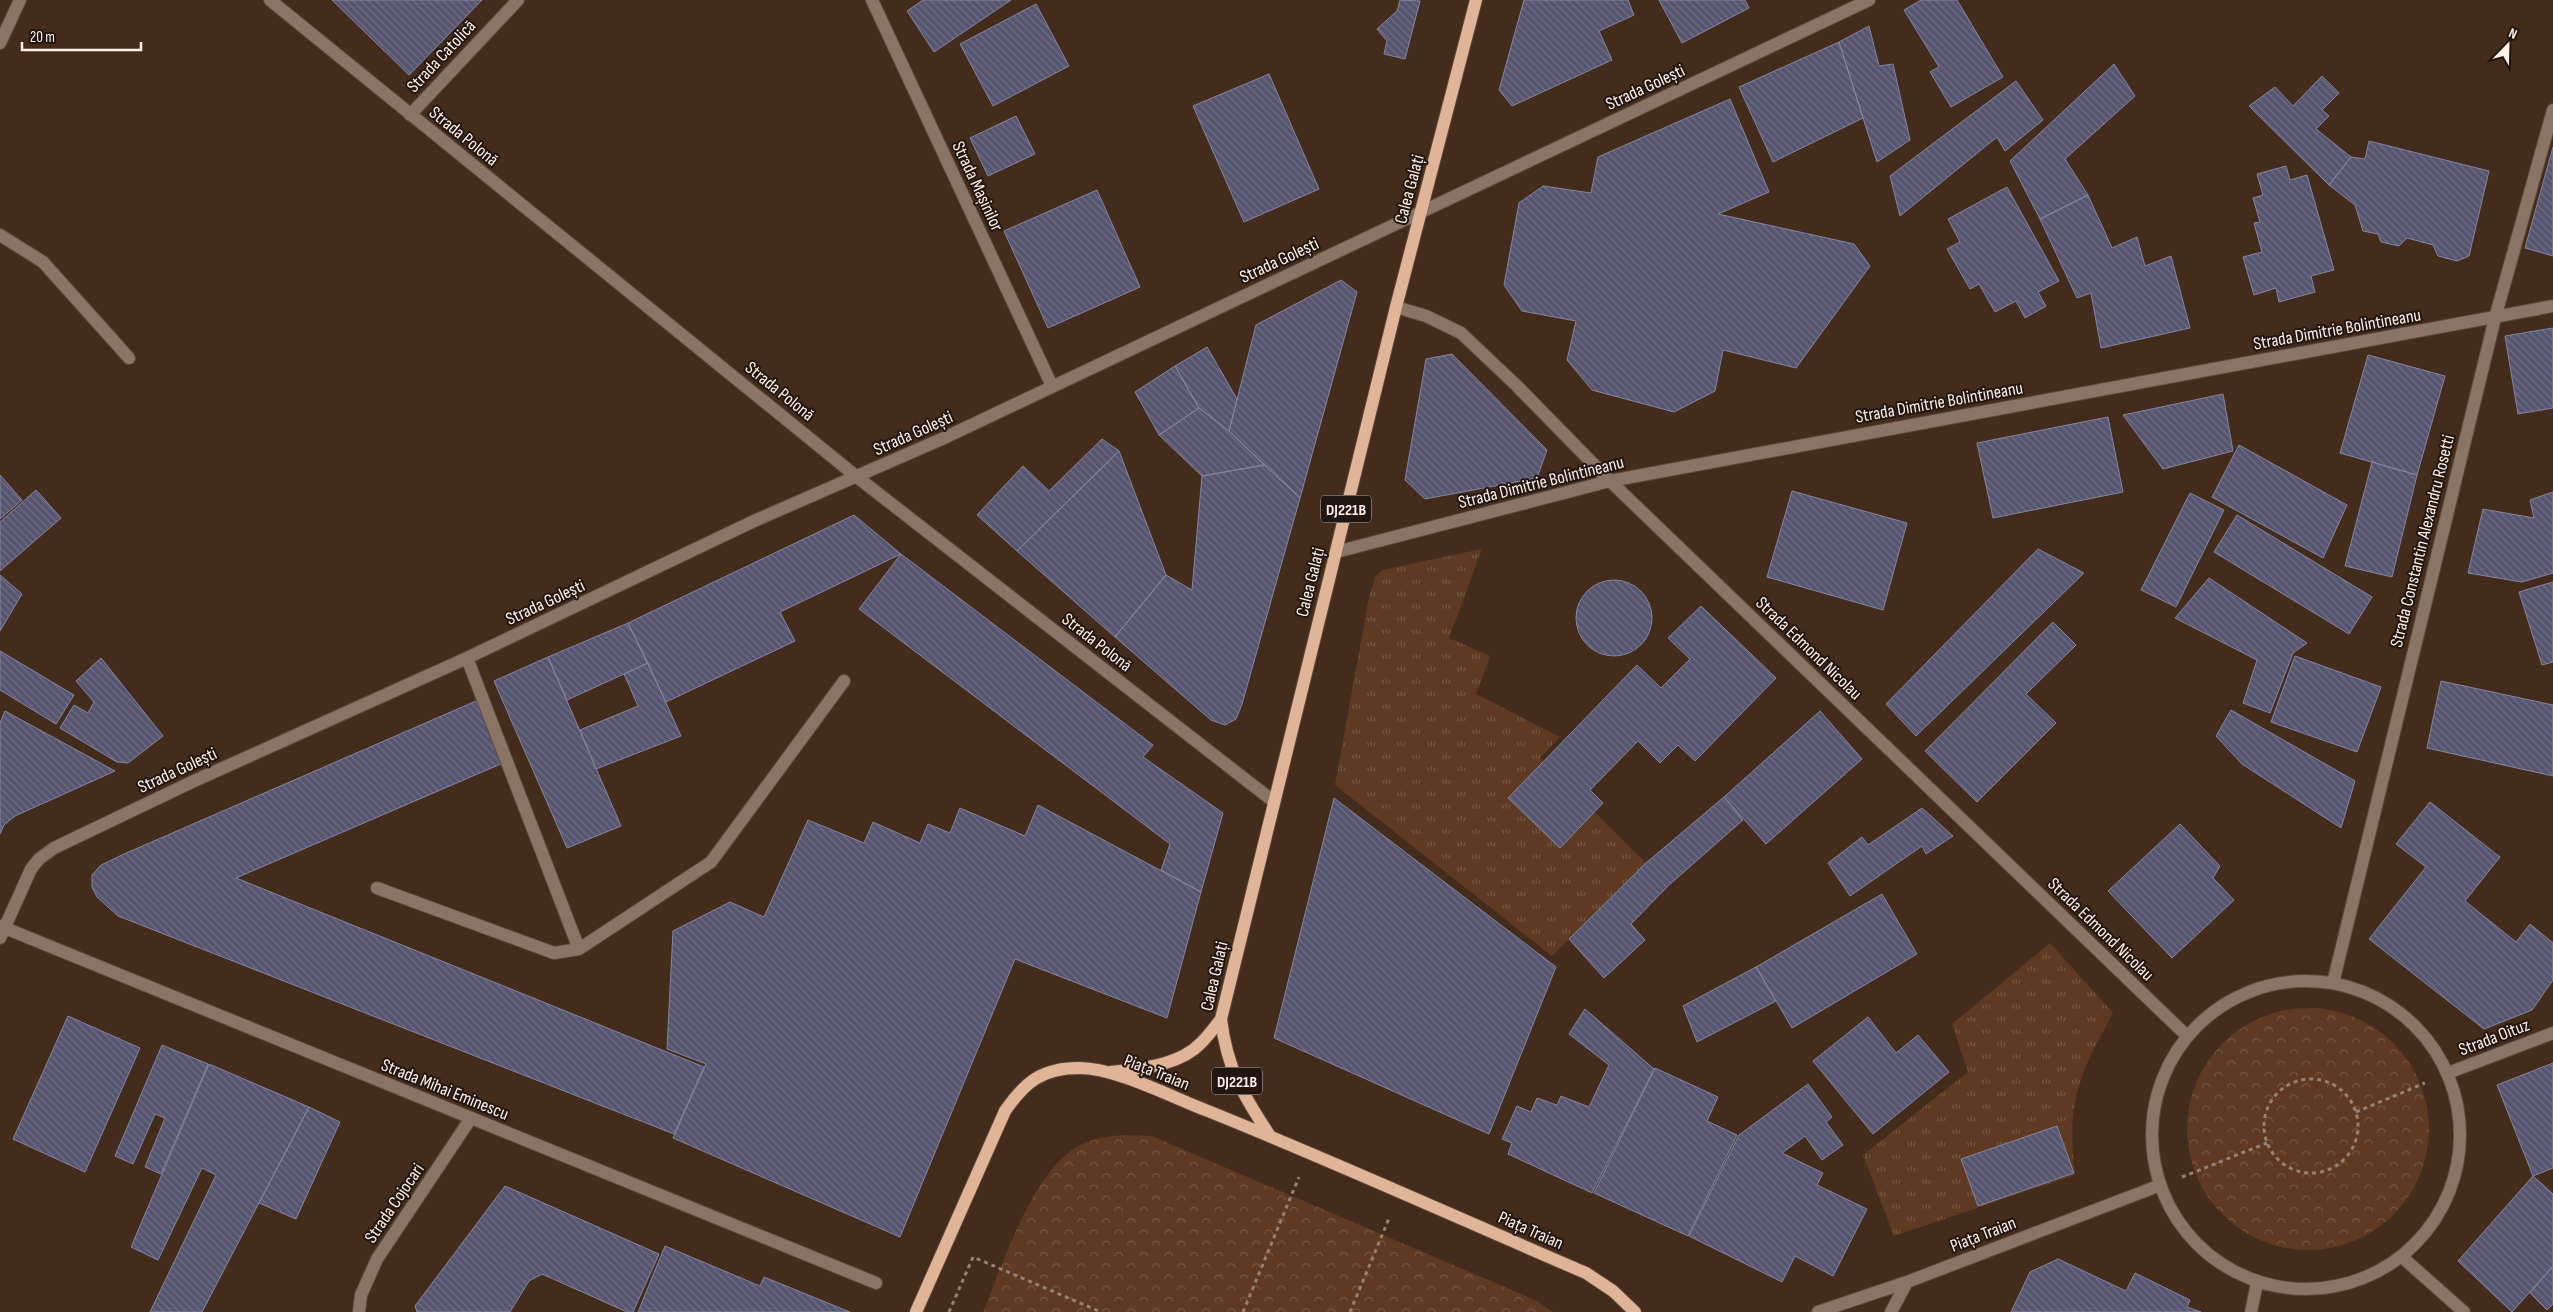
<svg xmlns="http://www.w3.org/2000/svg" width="2553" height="1312" font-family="'Sofia Sans Condensed',sans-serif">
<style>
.grass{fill:url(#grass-tufts)}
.park{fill:url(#park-crowns)}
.building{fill:url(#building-back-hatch);stroke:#8585a3}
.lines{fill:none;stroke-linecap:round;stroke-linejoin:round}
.minor-casing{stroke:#5e4839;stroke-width:14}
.major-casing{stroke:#5e4839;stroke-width:14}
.path{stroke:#958275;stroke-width:3;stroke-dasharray:4 4;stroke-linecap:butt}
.minor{stroke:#897466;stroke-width:12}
.major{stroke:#e0b497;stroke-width:12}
.labels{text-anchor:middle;stroke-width:4;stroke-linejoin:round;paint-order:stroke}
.shield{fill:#221710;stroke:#bcb0a8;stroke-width:1}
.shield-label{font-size:16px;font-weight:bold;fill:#fef1e9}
.street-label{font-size:18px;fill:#fef1e9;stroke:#221710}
</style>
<defs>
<pattern id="grass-tufts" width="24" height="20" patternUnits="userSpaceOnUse" patternTransform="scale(1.25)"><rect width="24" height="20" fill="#5d3a21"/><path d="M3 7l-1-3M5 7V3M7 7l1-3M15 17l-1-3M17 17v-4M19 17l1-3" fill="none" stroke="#755741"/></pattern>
<pattern id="park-crowns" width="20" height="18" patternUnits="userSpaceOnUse" patternTransform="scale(1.25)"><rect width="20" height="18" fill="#5d3a21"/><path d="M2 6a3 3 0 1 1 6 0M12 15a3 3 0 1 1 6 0" fill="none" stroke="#755741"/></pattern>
<pattern id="building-back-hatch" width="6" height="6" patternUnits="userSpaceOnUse" patternTransform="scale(1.25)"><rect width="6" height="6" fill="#565570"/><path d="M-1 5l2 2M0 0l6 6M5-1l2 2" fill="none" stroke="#6f6e84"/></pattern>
</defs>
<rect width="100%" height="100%" fill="#442c1c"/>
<path class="grass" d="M 1482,549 L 1449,638 L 1490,656 L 1476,694 L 1560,737 L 1540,758 L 1646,863 L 1552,956 L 1335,785 L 1369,597 L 1375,577 L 1382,570 Z
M 2050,943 L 2113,1013 C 2079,1074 2066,1103 2075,1175 L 1894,1236 L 1863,1155 L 1968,1072 L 1952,1024 Z"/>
<path class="park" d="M2187 1129a121 121 0 1 1 242 0a121 121 0 1 1-242 0Z
M 1125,1135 L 1152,1136 L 1535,1300 L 1553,1312 L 983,1312 C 1004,1263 1034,1162 1087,1142 C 1100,1137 1112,1136 1125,1135 Z"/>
<path class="building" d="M 332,0 L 482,0 L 409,75 Z
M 923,0 L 1011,0 L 934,52 L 907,11 Z
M 1400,0 L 1420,1 L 1405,59 L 1384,54 L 1387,41 L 1377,29 L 1397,11 Z
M 1524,0 L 1628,0 L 1634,15 L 1599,31 L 1612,60 L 1512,106 L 1499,90 Z
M 1659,0 L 1745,0 L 1749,8 L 1682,43 Z
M 1921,0 L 1957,0 L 2003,77 L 1951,107 L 1930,72 L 1939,67 L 1904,10 Z
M 1036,4 L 1069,66 L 993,106 L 960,44 Z
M 1869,26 L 1879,66 L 1893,64 L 1910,140 L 1877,162 L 1839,42 Z
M 1839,42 L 1863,118 L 1773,162 L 1739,87 Z
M 2114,64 L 2135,96 L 2065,159 L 2088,195 L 2040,219 L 2010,161 Z
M 1269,74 L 1319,189 L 1244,222 L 1193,106 Z
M 2322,76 L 2339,93 L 2322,110 L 2329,116 L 2316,129 L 2351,157 L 2329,185 L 2249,106 L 2275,87 L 2293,106 Z
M 2016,81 L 2043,120 L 2005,151 L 1997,137 L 1900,216 L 1890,176 Z
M 1730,99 L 1769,192 L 1718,214 L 1854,244 L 1870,266 L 1796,368 L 1723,350 L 1715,391 L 1674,412 L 1592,390 L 1567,360 L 1576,321 L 1522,311 L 1504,285 L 1519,203 L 1543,186 L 1591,193 L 1598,157 Z
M 1016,116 L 1035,154 L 988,176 L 970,138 Z
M 2369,141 L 2489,171 L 2469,256 L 2457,261 L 2438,256 L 2433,245 L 2407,238 L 2399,246 L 2381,242 L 2378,234 L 2363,231 L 2355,205 L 2329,185 L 2351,157 L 2365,159 Z
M 2553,147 L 2553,256 L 2525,248 Z
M 2286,166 L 2290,180 L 2307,175 L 2334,270 L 2311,276 L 2315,292 L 2279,302 L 2276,288 L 2254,295 L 2243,257 L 2262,252 L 2254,223 L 2260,222 L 2253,198 L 2263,195 L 2257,174 Z
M 2007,187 L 2059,281 L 2038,292 L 2046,306 L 2025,318 L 2016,301 L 1995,312 L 1979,284 L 1970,289 L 1947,249 L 1960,242 L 1948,219 Z
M 1097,190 L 1140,287 L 1048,328 L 1004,231 Z
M 2088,195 L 2112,248 L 2137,237 L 2145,266 L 2171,256 L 2190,328 L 2101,348 L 2091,293 L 2077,298 L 2040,219 Z
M 1341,280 L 1357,292 L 1300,498 L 1229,431 L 1256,325 Z
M 2553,328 L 2553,408 L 2518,414 L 2505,336 Z
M 1207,347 L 1237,399 L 1229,431 L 1199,408 L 1175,366 Z
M 1452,354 L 1547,450 L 1537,478 L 1425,499 L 1405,480 L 1426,359 Z
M 2368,355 L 2445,376 L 2417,475 L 2340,453 Z
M 1175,366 L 1199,408 L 1159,435 L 1135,392 Z
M 2223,394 L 2233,451 L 2163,469 L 2123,415 Z
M 1199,408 L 1229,431 L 1264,465 L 1202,476 L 1159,435 Z
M 2108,417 L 2123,492 L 1993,518 L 1977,443 Z
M 1102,439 L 1119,451 L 1017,551 L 977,515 L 1023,466 L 1049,491 Z
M 2239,445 L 2347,505 L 2323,558 L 2212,497 Z
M 1119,451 L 1166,575 L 1115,637 L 1017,551 Z
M 2372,462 L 2417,475 L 2392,577 L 2345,566 Z
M 1264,465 L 1300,498 L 1242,704 L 1236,719 L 1225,725 L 1211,720 L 1115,637 L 1166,575 L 1192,590 L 1202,476 Z
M 0,475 L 22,500 L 0,519 Z
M 36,490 L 61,518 L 0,571 L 0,522 Z
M 1792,491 L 1907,523 L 1883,610 L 1767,577 Z
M 2553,492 L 2553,573 L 2522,582 L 2468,573 L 2483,509 L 2534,518 L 2530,500 Z
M 2190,493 L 2224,510 L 2176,607 L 2141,590 Z
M 854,515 L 901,554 L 780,612 L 795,641 L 666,702 L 628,623 Z
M 2237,515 L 2372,597 L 2349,634 L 2214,552 Z
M 2038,549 L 2084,573 L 1916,736 L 1886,704 Z
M 901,554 L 1153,745 L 1143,757 L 1223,813 L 1201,892 L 1161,870 L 1170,844 L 859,609 Z
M 0,575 L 22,594 L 0,631 Z
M 2209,578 L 2307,643 L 2293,653 L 2270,713 L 2243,703 L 2257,660 L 2175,618 Z
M1576 618a38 38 0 1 1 76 0a38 38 0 1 1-76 0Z
M 2553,582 L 2553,662 L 2542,665 L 2519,592 Z
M 1701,606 L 1776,678 L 1695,761 L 1678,745 L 1660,763 L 1638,741 L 1590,790 L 1603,803 L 1560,848 L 1508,798 L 1637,665 L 1661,688 L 1690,659 L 1668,638 Z
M 2053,622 L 2076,645 L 2026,694 L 2056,723 L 1977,802 L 1925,751 Z
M 628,623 L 648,663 L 567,700 L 548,657 Z
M 0,651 L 74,695 L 56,724 L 0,690 Z
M 2295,656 L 2381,687 L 2357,752 L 2271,722 Z
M 548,657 L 621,826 L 567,848 L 494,681 Z
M 101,658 L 163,736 L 128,763 L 117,762 L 60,728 L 74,705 L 88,713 L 94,702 L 76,681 Z
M 648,663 L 681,736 L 596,769 L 580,730 L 638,706 L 624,674 Z
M 2441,681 L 2553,705 L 2553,776 L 2427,748 Z
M 476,701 L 503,763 L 236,878 L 704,1067 L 674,1134 L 118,916 L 97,897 L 92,887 L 92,875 L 101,865 L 124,854 Z
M 2231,710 L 2355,781 L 2341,828 L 2242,764 L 2216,736 Z
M 5,711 L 115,771 L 15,816 L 4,825 L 0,834 L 0,723 Z
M 1820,711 L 1862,759 L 1766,844 L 1724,797 Z
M 1724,797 L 1743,820 L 1669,885 L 1631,924 L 1645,940 L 1604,978 L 1569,939 L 1646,863 Z
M 1334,798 L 1556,967 L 1489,1134 L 1274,1038 Z
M 2430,802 L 2500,857 L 2465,901 L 2516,942 L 2530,924 L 2553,943 L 2553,980 L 2532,1010 L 2484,1029 L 2369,939 L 2426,867 L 2396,844 Z
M 1038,805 L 1201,892 L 1167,1018 L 1015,959 L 900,1237 L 673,1138 L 706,1064 L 667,1049 L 673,931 L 730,902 L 764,917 L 808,820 L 864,843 L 873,822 L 920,843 L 928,824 L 950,833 L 960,808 L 1025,836 Z
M 1922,808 L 1953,836 L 1926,854 L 1922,846 L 1850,896 L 1828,863 L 1862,837 L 1868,845 Z
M 2180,824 L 2220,866 L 2213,878 L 2234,900 L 2172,958 L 2108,891 Z
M 1882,894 L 1917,954 L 1792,1028 L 1756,967 Z
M 1756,967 L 1776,1001 L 1697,1042 L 1683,1006 Z
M 1585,1009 L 1654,1069 L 1592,1193 L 1508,1154 L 1512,1143 L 1502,1139 L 1517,1106 L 1531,1112 L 1537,1098 L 1557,1105 L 1561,1096 L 1589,1107 L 1609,1065 L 1569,1034 Z
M 68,1016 L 140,1048 L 85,1172 L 13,1139 Z
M 1868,1017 L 1896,1053 L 1918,1035 L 1949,1072 L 1873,1134 L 1813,1061 Z
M 162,1045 L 208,1064 L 161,1174 L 145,1167 L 165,1118 L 155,1114 L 133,1164 L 115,1156 Z
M 2553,1063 L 2553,1168 L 2533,1176 L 2497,1085 Z
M 209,1064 L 309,1107 L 202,1312 L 150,1312 L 216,1175 L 202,1168 L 158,1260 L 131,1247 Z
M 1655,1068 L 1718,1097 L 1707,1121 L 1737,1135 L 1688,1236 L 1594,1193 Z
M 1808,1084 L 1832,1117 L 1826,1122 L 1843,1145 L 1822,1160 L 1805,1136 L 1782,1153 L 1823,1173 L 1817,1185 L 1867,1209 L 1833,1276 L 1795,1256 L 1782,1282 L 1689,1236 L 1739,1135 Z
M 309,1107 L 340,1122 L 296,1219 L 259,1203 Z
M 2057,1126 L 2074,1173 L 1978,1206 L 1961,1159 Z
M 2533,1176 L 2553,1194 L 2553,1266 L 2512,1312 L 2458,1261 Z
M 505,1186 L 659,1254 L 633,1312 L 627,1312 L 542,1274 L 529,1281 L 510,1312 L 417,1312 L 415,1306 Z
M 665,1246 L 760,1286 L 764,1277 L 850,1312 L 638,1312 Z
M 2058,1259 L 2126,1291 L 2135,1273 L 2190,1300 L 2187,1307 L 2201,1312 L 2011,1312 L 2030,1272 Z
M 2553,1266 L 2553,1304 L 2547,1310 L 2530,1293 Z"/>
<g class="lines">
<defs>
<path id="minor" d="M 270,0 L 857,477 L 1273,801
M 872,0 L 1052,386
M 0,43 L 20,0
M 410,115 L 518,0
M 0,235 L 43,262 L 129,358
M 1396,307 L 1426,316 L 1461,333 L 1517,386 L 1610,481 L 2186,1035
M 1336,552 L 1610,481 L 2553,306
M 467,658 L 579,949
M 377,888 L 554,953 L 579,949 L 711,862 L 844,681
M 0,926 L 876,1283
M 0,938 L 31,869 L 39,859 L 54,848 L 194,781 L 467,658 L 754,521 L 944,438 L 1869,0
M2152 1135a154 154 0 1 1 308 0a154 154 0 1 1-308 0Z
M 2333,983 L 2495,318 L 2553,110
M 2448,1073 L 2553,1033
M 2402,1257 L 2464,1312
M 359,1312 L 361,1295 L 377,1259 L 471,1118
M 1818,1312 L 1907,1282 L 2158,1186
M 1891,1312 L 1907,1282
M 2251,1312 L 2257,1283"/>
<path id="major" d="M 1111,1072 C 1141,1068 1179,1066 1201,1043 C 1208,1036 1215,1027 1221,1019
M 1270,1136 C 1243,1095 1227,1069 1221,1019 L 1396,307 L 1476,0
M 916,1312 L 1005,1111 C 1025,1082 1042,1068 1079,1068 C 1117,1068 1171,1097 1208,1111 C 1335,1162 1460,1219 1586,1273 L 1613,1291 L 1635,1312"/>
</defs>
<use href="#minor" class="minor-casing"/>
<use href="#major" class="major-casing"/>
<path class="path" d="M2264 1126a47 47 0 1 1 94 0a47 47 0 1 1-94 0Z
M 2356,1112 L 2425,1083
M 2182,1177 L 2267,1143
M 949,1312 L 973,1257 L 1101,1312
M 1243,1312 L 1299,1177
M 1350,1312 L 1390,1216"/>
<use href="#minor" class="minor"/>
<use href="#major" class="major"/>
</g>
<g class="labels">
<g class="shield">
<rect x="1321" y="495.5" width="50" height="27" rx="4"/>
<rect x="1212" y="1067.5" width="50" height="27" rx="4"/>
</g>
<g class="shield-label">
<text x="1346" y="515">DJ221B</text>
<text x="1237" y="1087">DJ221B</text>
</g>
<g class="street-label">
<text transform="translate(441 56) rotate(-47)" y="6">Strada Catolică</text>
<text transform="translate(1645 87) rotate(-25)" y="6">Strada Golești</text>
<text transform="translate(464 136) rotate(39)" y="6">Strada Polonă</text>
<text transform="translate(978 186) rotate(65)" y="6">Strada Mașinilor</text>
<text transform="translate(1409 189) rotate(-75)" y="6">Calea Galați</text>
<text transform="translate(1279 260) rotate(-25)" y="6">Strada Golești</text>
<text transform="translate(2337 329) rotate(-10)" y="6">Strada Dimitrie Bolintineanu</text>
<text transform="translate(780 391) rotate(39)" y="6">Strada Polonă</text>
<text transform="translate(1939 402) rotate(-10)" y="6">Strada Dimitrie Bolintineanu</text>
<text transform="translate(913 433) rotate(-24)" y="6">Strada Golești</text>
<text transform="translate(1541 482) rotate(-14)" y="6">Strada Dimitrie Bolintineanu</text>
<text transform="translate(2422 541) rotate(-76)" y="6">Strada Constantin Alexandru Rosetti</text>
<text transform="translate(1310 582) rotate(-76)" y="6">Calea Galați</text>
<text transform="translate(545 602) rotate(-25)" y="6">Strada Golești</text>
<text transform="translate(1097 642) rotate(38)" y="6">Strada Polonă</text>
<text transform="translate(1809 648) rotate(44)" y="6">Strada Edmond Nicolau</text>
<text transform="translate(177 770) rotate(-25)" y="6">Strada Golești</text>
<text transform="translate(2101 929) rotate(44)" y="6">Strada Edmond Nicolau</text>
<text transform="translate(1214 976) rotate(-77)" y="6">Calea Galați</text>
<text transform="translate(2494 1037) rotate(-21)" y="6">Strada Oituz</text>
<text transform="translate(1157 1072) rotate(22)" y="6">Piața Traian</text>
<text transform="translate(445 1089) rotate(22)" y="6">Strada Mihai Eminescu</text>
<text transform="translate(394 1203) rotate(-56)" y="6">Strada Cojocari</text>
<text transform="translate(1531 1230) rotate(24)" y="6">Piața Traian</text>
<text transform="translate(1983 1234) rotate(-21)" y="6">Piața Traian</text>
</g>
</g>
<g transform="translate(2508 45) rotate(23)" stroke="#221710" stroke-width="4" paint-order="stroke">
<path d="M0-4L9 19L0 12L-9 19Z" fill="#fef1e9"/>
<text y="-8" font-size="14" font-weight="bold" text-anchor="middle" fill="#fef1e9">N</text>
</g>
<path d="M22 42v8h119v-8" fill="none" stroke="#fef1e9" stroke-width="2.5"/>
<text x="30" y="42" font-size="15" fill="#fef1e9" stroke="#221710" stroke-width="4" paint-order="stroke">20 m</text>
</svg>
